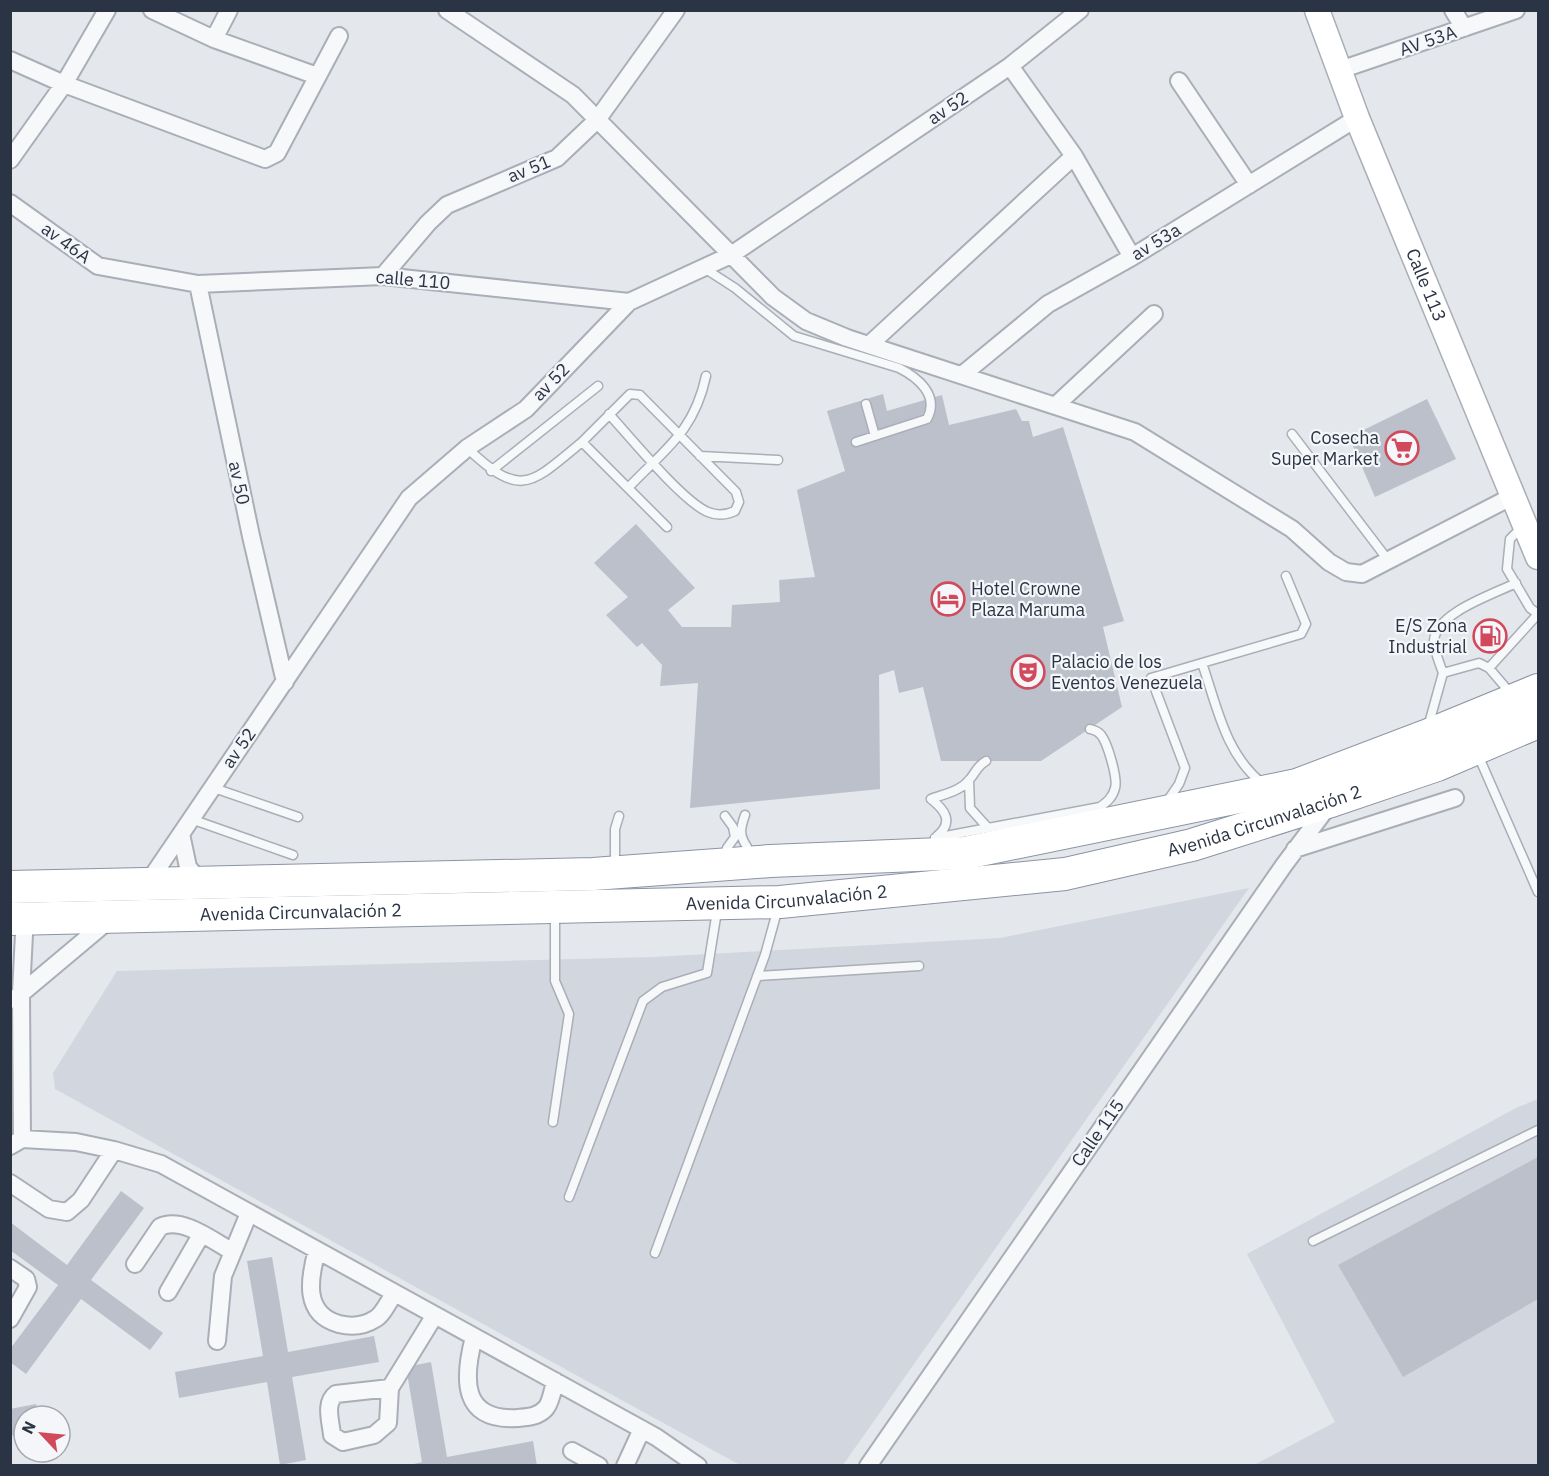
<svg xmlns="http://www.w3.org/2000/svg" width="1549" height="1476" font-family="'IBM Plex Sans',sans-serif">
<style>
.built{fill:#d2d6de}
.building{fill:#bbc0ca}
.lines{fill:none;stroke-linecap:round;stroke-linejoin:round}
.lane-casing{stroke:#a9aeb7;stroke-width:11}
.street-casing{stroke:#a9aeb7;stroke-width:20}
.secondary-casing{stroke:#a9aeb7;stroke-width:27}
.highway-casing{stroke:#8b94a3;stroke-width:34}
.lane{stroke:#f7f8fa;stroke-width:8}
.street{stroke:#f7f8fa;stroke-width:16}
.secondary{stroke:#fff;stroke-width:24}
.highway{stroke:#fff;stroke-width:32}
.labels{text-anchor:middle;stroke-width:4.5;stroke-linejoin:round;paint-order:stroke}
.street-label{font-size:18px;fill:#2b3445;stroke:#f4f6f9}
.poi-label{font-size:18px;fill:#2b3445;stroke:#f4f6f9;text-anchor:end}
</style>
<rect width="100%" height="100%" fill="#e4e7ec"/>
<path class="built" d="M 1249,888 L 843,1465 L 740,1465 L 55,1089 L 53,1073 L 117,971 L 653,957 L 1000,938 Z
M 1538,1099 L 1538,1465 L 1254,1465 L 1335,1422 L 1247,1254 L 1516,1108 Z"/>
<path class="building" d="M 883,394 L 887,411 L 942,395 L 949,425 L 1016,409 L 1022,421 L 1029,421 L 1033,437 L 1063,427 L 1124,621 L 1103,627 L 1122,707 L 1041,761 L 941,761 L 923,687 L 899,693 L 894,670 L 879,675 L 880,789 L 690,808 L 698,683 L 660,686 L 662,665 L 642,643 L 637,647 L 606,615 L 628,597 L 594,563 L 636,524 L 695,588 L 668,610 L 682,627 L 731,627 L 732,605 L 780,602 L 779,580 L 815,577 L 797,490 L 845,471 L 827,411 Z
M 1427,399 L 1456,459 L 1375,497 L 1349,437 Z
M 1538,1157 L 1538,1299 L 1403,1377 L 1338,1265 Z
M 121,1191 L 144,1208 L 91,1280 L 163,1333 L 150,1350 L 81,1299 L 26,1374 L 10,1362 L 10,1349 L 58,1285 L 10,1250 L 10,1222 L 67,1265 Z
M 272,1257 L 288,1352 L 374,1336 L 379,1362 L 292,1377 L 306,1460 L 280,1465 L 267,1382 L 179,1398 L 175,1372 L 263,1356 L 247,1261 Z
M 431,1362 L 447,1457 L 533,1441 L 537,1466 L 406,1466 L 422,1462 L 406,1367 Z
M 36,1404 L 38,1416 L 24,1416 L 24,1433 L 10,1436 L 10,1409 Z"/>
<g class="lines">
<defs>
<path id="lane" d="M 704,268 L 735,288 L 794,336 L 899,368 C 917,377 940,395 927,419 L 856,442
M 866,404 L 875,436
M 1292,434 L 1388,560
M 582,442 L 630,394 L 640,395 L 736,492 L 739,502 L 735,511 C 726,515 717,516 708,512 C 683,502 629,436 609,414
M 467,448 C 521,499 530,485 582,442 L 667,527
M 700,456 L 778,460
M 491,471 L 598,386
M 628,488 C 665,449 694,432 706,376
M 1202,663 L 1301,634 L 1306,624 L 1286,576
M 1489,668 L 1538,614 L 1530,608 L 1507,569 L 1510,539 L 1522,527
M 1443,673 C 1440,664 1434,651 1434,641 C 1435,613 1494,594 1516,583
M 1428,727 L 1443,673 L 1479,663 L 1489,668 L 1512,695
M 1478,755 L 1538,892
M 969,780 L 970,808 L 988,828
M 211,787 L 298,817
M 931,799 C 944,794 961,791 970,779 C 976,772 977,766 986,761
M 931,799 C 945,810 954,822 937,836
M 1166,803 L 1179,784 L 1185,768 L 1151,678 L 1202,663 C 1217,706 1225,754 1263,784
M 745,815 C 740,829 739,835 747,847
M 725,816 L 733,827 L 735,837 L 727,848
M 191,819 L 293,855
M 935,838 L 1100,807 C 1107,802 1113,797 1115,788 C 1118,779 1107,739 1099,733 C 1097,731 1091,729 1090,729
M 615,856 L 615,829 L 619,816
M 758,976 L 919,966
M 10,1003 L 11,1004
M 553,1122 L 569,1014 L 555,981 L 555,914
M 569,1197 L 643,1001 L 662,987 L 707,973 L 717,911
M 1313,1241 L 1538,1130
M 655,1253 L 765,955 L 778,908"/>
<path id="street" d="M 152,10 L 214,39 L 317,76
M 447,10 L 573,95 L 773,297 L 806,321 L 847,338 L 1135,432 L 1292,529 L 1329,562 L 1346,572 L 1362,574 L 1513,496
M 1453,10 L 1464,28
M 214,39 L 229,10
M 10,60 L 64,84 L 265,159 L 277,153 L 339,36
M 1010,66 L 1074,156 L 1132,257
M 1340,70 L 1516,10
M 1179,81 L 1249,185
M 10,160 L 64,84 L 107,10
M 10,203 L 98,266 L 198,284 L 383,276 L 629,302
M 383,276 L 428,223 L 447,205 L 557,158 L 597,120 L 676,10
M 198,284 L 251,536 L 285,682
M 869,345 L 1074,156
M 962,375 L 1048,304 L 1132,257 L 1357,118
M 1055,406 L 1154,314
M 181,834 L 188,867 L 200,882
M 1295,849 L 1455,798
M 147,884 L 409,498 L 467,448 L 526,409 L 629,302 L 731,255 L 1010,66 L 1080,10
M 17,997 L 110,919
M 22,1139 L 21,993 L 25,914
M 10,1146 L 22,1139 L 76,1142 L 114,1150 L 161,1164 L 656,1437 L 698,1466
M 10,1183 L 49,1209 L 67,1212 L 81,1200 L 114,1150
M 317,1250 C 309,1279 303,1314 339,1324 C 351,1327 364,1326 375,1319 C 383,1315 389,1300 395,1293
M 135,1264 L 160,1227 C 182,1216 213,1241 233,1252
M 10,1268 L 26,1279 L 28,1287 L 10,1319
M 168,1292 L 201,1235
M 474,1337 C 463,1379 461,1421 517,1418 C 528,1417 538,1417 546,1408 C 551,1402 553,1389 555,1381
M 217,1341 L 223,1276 L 249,1213
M 390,1388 L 336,1394 C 324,1403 331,1422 332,1435 L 343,1442 L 374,1435 L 388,1423 L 390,1388 L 435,1315
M 572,1451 L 599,1466
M 625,1466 L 642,1429
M 868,1466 L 1284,865 L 1329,805"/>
<g id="secondary">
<path id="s1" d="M 1317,10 L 1357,118 L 1538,557"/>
</g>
<g id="highway">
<path d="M 10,887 L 593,874 L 770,861 L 965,853 L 1297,785 L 1426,736 L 1538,690"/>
<path id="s2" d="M 10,919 L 780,902 L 1065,874 L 1192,845 L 1331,801 L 1437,765 L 1538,722"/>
</g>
</defs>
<use href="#lane" class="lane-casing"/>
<use href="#street" class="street-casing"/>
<use href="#secondary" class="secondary-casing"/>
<use href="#highway" class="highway-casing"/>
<use href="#lane" class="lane"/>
<use href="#street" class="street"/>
<use href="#secondary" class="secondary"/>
<use href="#highway" class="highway"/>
</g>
<defs>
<symbol id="supermarket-ring" viewBox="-11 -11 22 22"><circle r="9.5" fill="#f4f6f9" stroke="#d1495b" stroke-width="1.5"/><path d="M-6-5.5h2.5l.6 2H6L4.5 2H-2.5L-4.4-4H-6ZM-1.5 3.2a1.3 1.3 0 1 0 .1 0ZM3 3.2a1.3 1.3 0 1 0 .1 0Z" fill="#d1495b"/></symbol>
<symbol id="hotel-ring" viewBox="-11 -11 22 22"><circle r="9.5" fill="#f4f6f9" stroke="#d1495b" stroke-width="1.5"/><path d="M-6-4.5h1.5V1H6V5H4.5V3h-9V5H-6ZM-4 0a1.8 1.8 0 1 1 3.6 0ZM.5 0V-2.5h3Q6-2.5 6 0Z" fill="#d1495b"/></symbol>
<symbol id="fuel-ring" viewBox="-11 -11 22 22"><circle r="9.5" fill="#f4f6f9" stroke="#d1495b" stroke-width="1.5"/><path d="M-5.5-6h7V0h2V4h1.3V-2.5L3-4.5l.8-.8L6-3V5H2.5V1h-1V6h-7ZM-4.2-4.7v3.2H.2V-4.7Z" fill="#d1495b"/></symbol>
<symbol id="theatre-ring" viewBox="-11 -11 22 22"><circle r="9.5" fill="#f4f6f9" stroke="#d1495b" stroke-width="1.5"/><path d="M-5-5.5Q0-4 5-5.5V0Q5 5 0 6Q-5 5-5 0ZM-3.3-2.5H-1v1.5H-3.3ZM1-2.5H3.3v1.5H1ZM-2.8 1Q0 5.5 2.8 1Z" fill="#d1495b"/></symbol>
</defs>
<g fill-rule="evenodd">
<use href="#supermarket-ring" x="1383" y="429" width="38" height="38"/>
<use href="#hotel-ring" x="929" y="580" width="38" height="38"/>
<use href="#fuel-ring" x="1471" y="617" width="38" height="38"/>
<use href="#theatre-ring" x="1009" y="653" width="38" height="38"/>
</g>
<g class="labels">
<g class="street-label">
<text transform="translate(1428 41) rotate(-19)" y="6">AV 53A</text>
<text transform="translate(948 108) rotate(-34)" y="6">av 52</text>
<text transform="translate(529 169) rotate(-22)" y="6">av 51</text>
<text transform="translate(1156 242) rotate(-31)" y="6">av 53a</text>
<text transform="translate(66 243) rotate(36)" y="6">av 46A</text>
<text transform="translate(413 280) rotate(5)" y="6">calle 110</text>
<text dy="6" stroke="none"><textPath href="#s1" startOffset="296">Calle 113</textPath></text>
<text transform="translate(551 382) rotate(-46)" y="6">av 52</text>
<text transform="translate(239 483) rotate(78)" y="6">av 50</text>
<text transform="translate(239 748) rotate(-55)" y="6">av 52</text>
<text dy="6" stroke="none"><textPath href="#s2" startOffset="1263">Avenida Circunvalación 2</textPath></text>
<text dy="6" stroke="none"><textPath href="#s2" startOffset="777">Avenida Circunvalación 2</textPath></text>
<text dy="6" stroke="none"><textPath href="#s2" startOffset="291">Avenida Circunvalación 2</textPath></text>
<text transform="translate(1098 1133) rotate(-55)" y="6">Calle 115</text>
</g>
<g class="poi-label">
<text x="1379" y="444">Cosecha<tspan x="1379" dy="21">Super Market</tspan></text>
<text x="971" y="595" text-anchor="start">Hotel Crowne<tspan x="971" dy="21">Plaza Maruma</tspan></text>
<text x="1467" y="632">E/S Zona<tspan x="1467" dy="21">Industrial</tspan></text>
<text x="1051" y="668" text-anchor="start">Palacio de los<tspan x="1051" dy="21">Eventos Venezuela</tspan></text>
</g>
</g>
<rect width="1549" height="1476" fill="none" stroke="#2b3445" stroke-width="24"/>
<g transform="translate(42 1434) rotate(296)"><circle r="28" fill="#f4f6f9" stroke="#a4a8b1" stroke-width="1.5"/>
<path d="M0-4.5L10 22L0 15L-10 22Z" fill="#d1495b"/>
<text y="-9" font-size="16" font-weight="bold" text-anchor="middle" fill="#2b3445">N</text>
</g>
</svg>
